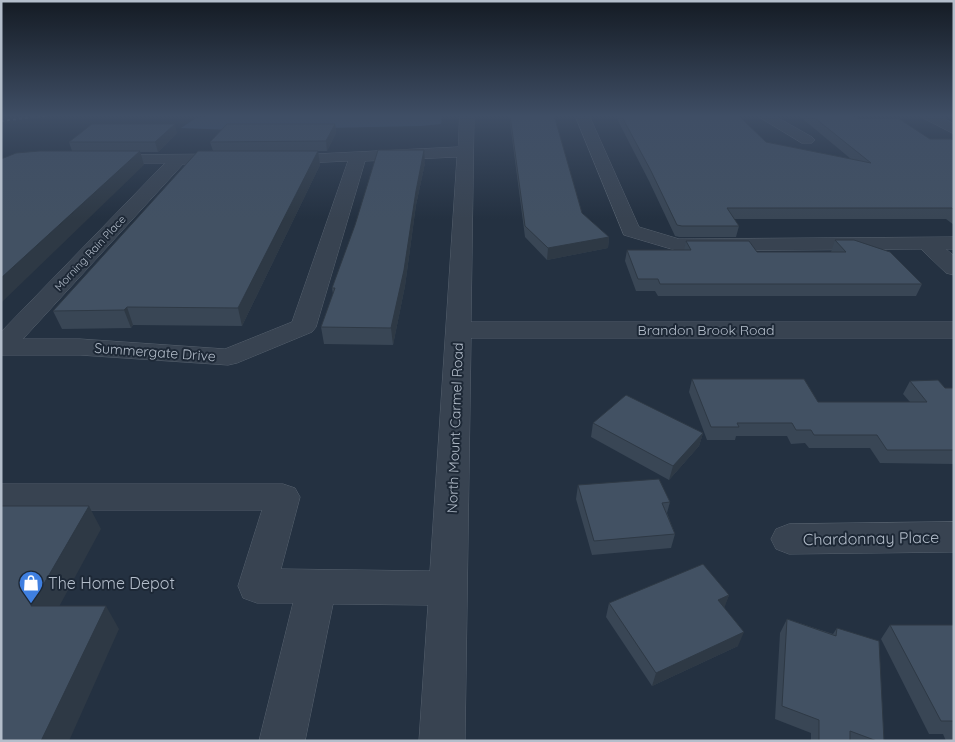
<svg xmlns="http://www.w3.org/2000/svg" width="955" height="742" font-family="Quicksand,sans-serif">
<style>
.water{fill:#374c69}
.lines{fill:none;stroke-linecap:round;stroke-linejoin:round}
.minor-casing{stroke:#56616e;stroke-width:1}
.minor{fill:#384351;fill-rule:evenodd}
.rail{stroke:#5a6778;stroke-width:2;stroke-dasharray:3 3;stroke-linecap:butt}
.wall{fill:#394655}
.shaded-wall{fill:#2e3945}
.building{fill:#425163;stroke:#2e3945}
.labels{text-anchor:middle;stroke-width:4;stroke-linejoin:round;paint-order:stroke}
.far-street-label{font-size:11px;fill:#b4becb;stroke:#1d2836}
.street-label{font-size:14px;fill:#b4becb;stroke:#1d2836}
.near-street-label{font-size:16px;fill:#b4becb;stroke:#1d2836}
.near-poi-label{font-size:16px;fill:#b4becb;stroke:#1d2836;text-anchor:start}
</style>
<rect width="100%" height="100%" fill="#243141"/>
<path class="water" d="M 213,115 L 442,115 L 441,124 L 421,126 L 232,130 L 181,128 L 196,118 Z"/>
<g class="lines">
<defs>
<path id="minor" d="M 460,115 L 474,115 L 471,322 L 954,322 L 954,338 L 471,338 L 465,741 L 419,741 L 428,605 L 333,604 L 305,741 L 259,741 L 293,603 L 257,603 L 243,598 L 238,586 L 262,510 L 1,510 L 1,484 L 283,484 L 295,488 L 300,497 L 281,569 L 430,571 L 457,157 L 365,161 L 316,327 L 312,332 L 237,363 L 228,365 L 80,355 L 1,355 L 1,332 L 165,163 L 106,163 L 100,161 L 98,158 L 100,155 L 228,154 L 234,156 L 236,159 L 234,162 L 228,164 L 183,164 L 23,339 L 80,339 L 225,349 L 292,322 L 348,161 L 281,164 L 275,162 L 273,159 L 275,156 L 458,147 Z
M 575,115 L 589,115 L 639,227 L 679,239 L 954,237 L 954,249 L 946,249 L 954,256 L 954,275 L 946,273 L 921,249 L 678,251 L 624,235 Z
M 756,115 L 773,115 L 812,137 L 815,140 L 812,143 L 802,143 Z
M 921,115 L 938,115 L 954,124 L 954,134 L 923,118 Z
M 954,522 L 954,552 L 789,554 L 776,549 L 771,539 L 776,529 L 789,524 Z"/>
</defs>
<use href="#minor" class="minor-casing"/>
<use href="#minor" class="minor"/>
<path class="rail" d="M 1,121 L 51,115"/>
</g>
<path class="wall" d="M 509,115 L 554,115 L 582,213 L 609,237 L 608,248 L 547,260 L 525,237 Z
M 615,115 L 738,115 L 766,142 L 851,159 L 798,115 L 853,115 L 857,118 L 930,139 L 954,140 L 954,225 L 946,219 L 734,219 L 739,226 L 736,237 L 679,237 L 675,236 L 649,181 Z
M 335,124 L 336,133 L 327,151 L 296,151 L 318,151 L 320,165 L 242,326 L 133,325 L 131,328 L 62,329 L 53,311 L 213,151 L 210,142 Z
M 177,133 L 158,152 L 140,152 L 144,165 L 72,151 L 69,142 Z
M 425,163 L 416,205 L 405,286 L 393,345 L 324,344 L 321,327 L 333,294 L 332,288 Z
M 835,240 L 922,284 L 916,296 L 658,296 L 655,291 L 636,291 L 625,261 L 627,250 L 684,250 L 686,241 L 757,252 L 832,252 L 831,252 Z
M 692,379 L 818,402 L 910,402 L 903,394 L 910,381 L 945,388 L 954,388 L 954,464 L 880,463 L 870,448 L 809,448 L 805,443 L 791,444 L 787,436 L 736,436 L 735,440 L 707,440 L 689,392 Z
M 593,423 L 703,433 L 699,446 L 669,480 L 591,437 Z
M 578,485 L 670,502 L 667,513 L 675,534 L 671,548 L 592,555 L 576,499 Z
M 729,595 L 724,607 L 738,646 L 652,686 L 606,617 L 609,603 Z
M 787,619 L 833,634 L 837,628 L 884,741 L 811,741 L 811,733 L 775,719 L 780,633 Z
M 890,625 L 954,625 L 954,741 L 946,741 L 943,734 L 929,734 L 881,639 Z"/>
<path class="shaded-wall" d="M 175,124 L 177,133 L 158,152 L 155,142 Z
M 335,124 L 336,133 L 327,151 L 326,141 Z
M 424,150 L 425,163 L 416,205 L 405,286 L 393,345 L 391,328 L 416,191 Z
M 140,151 L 144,165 L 1,303 L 1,278 Z
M 318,151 L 320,165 L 242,326 L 238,308 Z
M 609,237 L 608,248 L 547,260 L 548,248 Z
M 127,307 L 133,325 L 131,328 L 124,310 Z
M 703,433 L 699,446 L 669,480 L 673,466 Z
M 89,506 L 101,529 L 47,629 L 31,606 Z
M 729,595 L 724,609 L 718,600 Z
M 106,606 L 119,629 L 69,741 L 41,741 Z
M 744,632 L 738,646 L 652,686 L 656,673 Z"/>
<path class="building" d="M 510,115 L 554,115 L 582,213 L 609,237 L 548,248 L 525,226 Z
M 621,115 L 738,115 L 766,142 L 871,163 L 811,115 L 853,115 L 857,118 L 898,118 L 930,139 L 951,139 L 954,140 L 954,210 L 952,208 L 727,208 L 739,226 L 682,226 L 677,225 L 651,171 Z
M 92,124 L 175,124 L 155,142 L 69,142 Z
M 227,124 L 335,124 L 326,141 L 210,142 Z
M 378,150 L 424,150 L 416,191 L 404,270 L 391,328 L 321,327 L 335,288 L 332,288 L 355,225 Z
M 39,151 L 140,151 L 1,278 L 1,159 L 16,153 Z
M 198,151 L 318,151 L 238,308 L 127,307 L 124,310 L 53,311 Z
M 835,240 L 854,240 L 890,252 L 922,284 L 660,284 L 658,279 L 638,279 L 627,250 L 691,250 L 686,241 L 749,241 L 757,252 L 846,252 Z
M 692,379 L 804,379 L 818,402 L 927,402 L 910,381 L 938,380 L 945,388 L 954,388 L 954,450 L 887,450 L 877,435 L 814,435 L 811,430 L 796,430 L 792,423 L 737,423 L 739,427 L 711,427 Z
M 626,395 L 703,433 L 673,466 L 593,423 Z
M 659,479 L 670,502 L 662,503 L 675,534 L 594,541 L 578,485 Z
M 1,506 L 89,506 L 31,606 L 106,606 L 41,741 L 1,741 Z
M 703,564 L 729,595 L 718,600 L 744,632 L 656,673 L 609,603 Z
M 787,619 L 836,636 L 837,628 L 879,641 L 884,741 L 877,741 L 850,731 L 850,741 L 820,741 L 819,740 L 819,720 L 782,706 Z
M 890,625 L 954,625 L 954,721 L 941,721 Z"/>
<linearGradient id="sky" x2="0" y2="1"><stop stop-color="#141b24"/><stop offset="0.53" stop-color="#3f4e65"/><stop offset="1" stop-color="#3f4e65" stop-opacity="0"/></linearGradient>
<rect width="955" height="219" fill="url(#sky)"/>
<defs>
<symbol id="shop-pin" viewBox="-11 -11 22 30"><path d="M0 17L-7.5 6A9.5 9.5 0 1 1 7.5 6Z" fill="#3f7fe0" stroke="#1d2836"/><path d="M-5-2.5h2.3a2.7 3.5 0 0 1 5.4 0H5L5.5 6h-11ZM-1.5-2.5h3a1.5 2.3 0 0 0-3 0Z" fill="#fff"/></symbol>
</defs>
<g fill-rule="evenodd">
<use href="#shop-pin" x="17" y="569" width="28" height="38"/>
</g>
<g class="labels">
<g class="far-street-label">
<text transform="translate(90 253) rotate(-47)" y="4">Morning Rain Place</text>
</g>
<g class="street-label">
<text x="706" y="335">Brandon Brook Road</text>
<text transform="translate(155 352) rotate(4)" y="5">Summergate Drive</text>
<text transform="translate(455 428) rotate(-88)" y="5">North Mount Carmel Road</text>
</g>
<g class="near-street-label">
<text transform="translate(871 538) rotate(-1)" y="6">Chardonnay Place</text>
</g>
<g class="near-poi-label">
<text x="48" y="589">The Home Depot</text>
</g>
</g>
<rect width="955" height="742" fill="none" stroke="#b4becb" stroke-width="5"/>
</svg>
